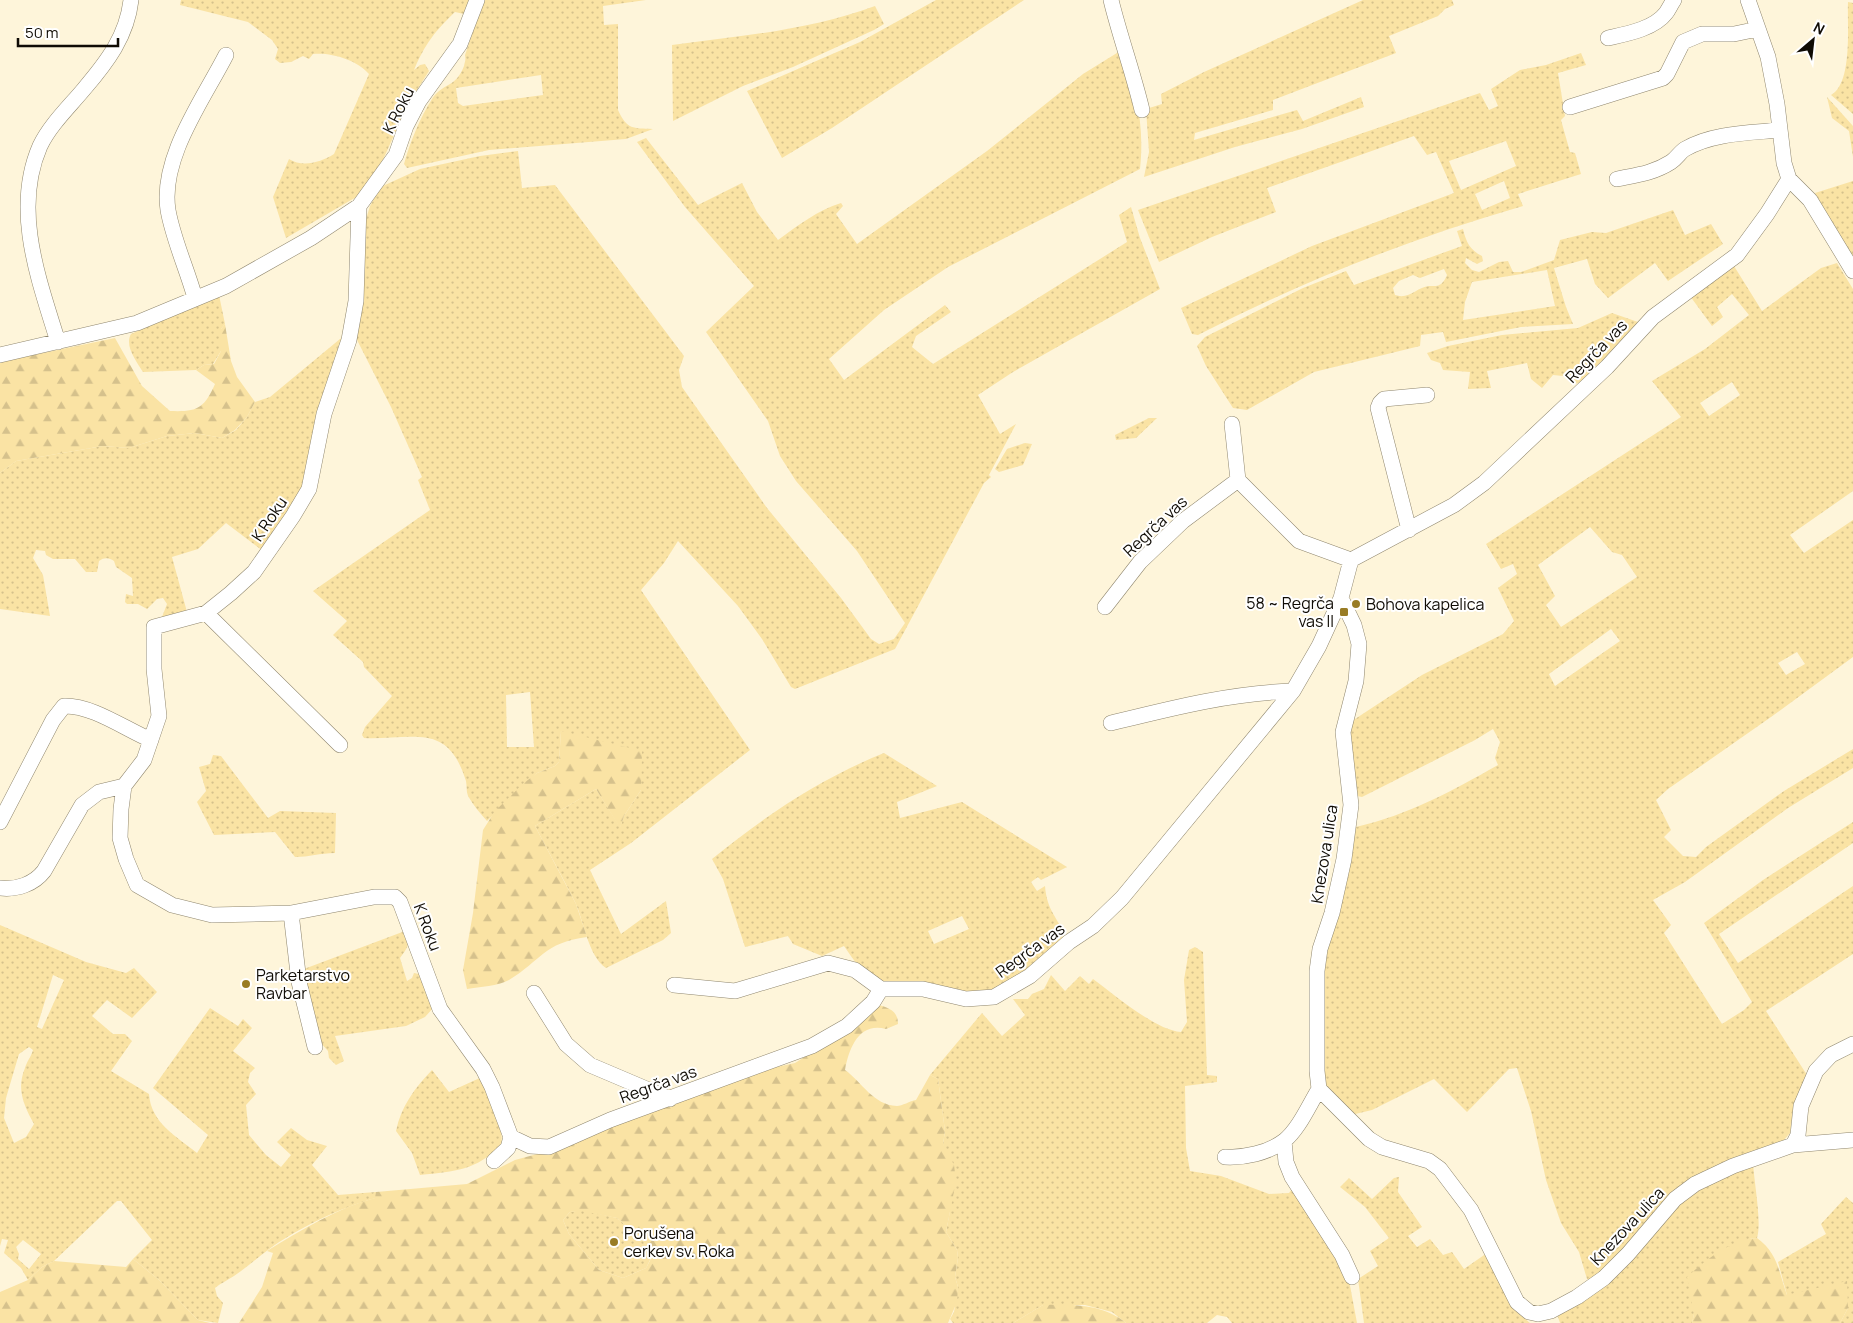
<svg xmlns="http://www.w3.org/2000/svg" width="1853" height="1323" font-family="Manrope,sans-serif">
<style>
.grass{fill:url(#grass-dots);fill-rule:evenodd}
.forest{fill:url(#forest-firs);fill-rule:evenodd}
.lines{fill:none;stroke-linecap:round;stroke-linejoin:round}
.minor-casing{stroke:#8f866e;stroke-width:16}
.minor{stroke:#fff;stroke-width:15}
.poi-dot{fill:#997c25;stroke:#fff;stroke-width:2}
.labels{text-anchor:middle;stroke-width:4;stroke-linejoin:round;paint-order:stroke}
.street-label{font-size:16px;fill:#0f0b04;stroke:#fff}
.poi-label{font-size:16px;fill:#0f0b04;stroke:#fff;text-anchor:start}
</style>
<defs>
<pattern id="grass-dots" width="8" height="8" patternUnits="userSpaceOnUse" patternTransform="scale(1.25)"><rect width="8" height="8" fill="#fae3a4"/><path d="M2 2h.1M6 6h.1" fill="none" stroke="#d5c18c" stroke-width="1.8" stroke-linecap="round"/></pattern>
<pattern id="forest-firs" width="22" height="20" patternUnits="userSpaceOnUse" patternTransform="scale(1.25)"><rect width="22" height="20" fill="#fae3a4"/><path d="M5 1l3.5 6h-7zM16 11l3.5 6h-7z" fill="#d5c18c"/></pattern>
</defs>
<rect width="100%" height="100%" fill="#fef5da"/>
<path class="grass" d="M 181,0 L 470,0 L 464,14 L 455,12 C 435,31 425,44 414,70 L 420,65 L 425,64 L 429,71 L 408,104 L 382,162 L 358,196 L 286,238 L 273,197 L 289,159 C 303,168 321,162 334,154 L 369,74 C 357,60 331,52 313,54 L 309,59 L 303,56 L 291,62 L 280,63 L 275,59 L 278,49 L 272,40 L 248,22 L 180,5 Z
M 484,0 L 646,0 L 603,6 L 604,25 L 618,24 L 618,110 C 627,130 633,128 653,129 L 626,139 L 489,150 L 407,168 L 404,164 C 410,142 420,118 432,99 C 442,83 456,88 464,66 C 465,61 466,60 465,55 ZM 541,75 L 543,95 L 463,106 L 458,103 L 456,88 Z
M 936,0 L 1024,0 L 832,128 L 782,158 L 747,91 L 860,42 Z
M 1363,0 L 1452,0 L 1454,5 L 1445,9 L 1438,16 L 1389,36 L 1396,53 L 1273,100 L 1273,110 L 1195,133 L 1194,140 L 1297,110 L 1303,121 L 1361,97 L 1364,107 L 1302,129 L 1235,147 L 1144,177 L 1149,152 L 1146,109 L 1162,104 L 1161,94 L 1204,72 Z
M 1848,2 L 1853,3 L 1853,114 L 1831,95 C 1853,83 1847,25 1848,2 Z
M 875,6 L 884,24 L 874,30 L 793,67 L 743,86 L 673,121 L 672,45 C 740,36 811,30 875,6 Z
M 1125,48 C 1135,92 1145,123 1140,169 L 948,267 L 884,310 L 829,359 L 844,380 L 945,305 L 951,312 L 916,336 L 912,347 L 933,364 L 1127,242 L 1119,215 L 1131,207 L 1140,238 L 1160,289 L 1013,372 L 978,395 L 1000,434 L 1016,424 L 989,475 L 991,477 L 984,483 L 895,649 L 795,689 L 791,687 L 762,639 L 738,606 L 678,541 L 664,563 L 641,590 L 750,750 L 631,843 L 590,870 L 621,934 L 666,901 L 671,933 L 663,940 L 606,968 C 588,956 584,921 575,902 C 562,876 548,851 535,826 L 596,789 L 620,827 L 624,816 L 641,790 L 561,731 L 559,762 L 555,766 L 537,773 L 487,821 C 480,813 473,805 468,796 C 466,791 467,786 466,781 C 458,756 447,738 419,737 C 401,736 382,739 364,738 L 362,735 L 365,727 L 392,696 L 364,667 L 363,662 L 333,635 L 347,621 L 313,591 L 430,510 L 418,480 L 422,477 L 391,407 L 356,338 L 362,232 L 370,206 L 380,188 L 385,185 L 420,169 L 480,156 L 518,151 L 522,188 L 555,185 L 684,356 L 679,370 L 682,387 L 767,508 L 841,598 L 871,639 L 879,644 L 894,639 L 905,623 L 857,551 L 796,481 L 780,456 L 768,421 L 706,332 L 754,286 L 685,207 L 637,142 L 646,138 L 698,205 L 742,183 L 757,212 L 778,240 C 797,226 818,210 841,203 L 843,206 L 836,214 L 857,244 L 987,151 L 1083,74 ZM 530,692 L 534,747 L 507,747 L 506,695 Z
M 1581,53 L 1586,65 L 1558,73 L 1565,116 L 1561,120 L 1570,152 L 1575,153 L 1581,174 L 1518,194 L 1523,206 C 1409,239 1303,281 1198,335 L 1192,334 L 1181,308 L 1312,246 L 1454,193 L 1436,152 L 1427,155 L 1414,136 L 1267,188 L 1276,212 L 1212,237 L 1159,262 L 1138,210 L 1480,93 L 1489,110 L 1498,106 L 1491,89 L 1520,70 L 1546,65 ZM 1506,141 L 1516,166 L 1461,190 L 1449,161 ZM 1504,181 L 1510,198 L 1482,210 L 1475,194 Z
M 1827,97 L 1853,126 L 1853,157 L 1849,131 L 1832,118 Z
M 1853,181 L 1853,261 L 1815,193 Z
M 1673,210 L 1685,235 L 1711,224 L 1723,244 L 1668,281 L 1655,263 L 1608,298 L 1595,284 L 1587,259 L 1554,268 L 1566,307 L 1573,324 L 1521,327 L 1446,342 L 1443,332 L 1421,335 L 1420,346 L 1314,372 L 1247,410 L 1233,408 L 1206,366 L 1197,346 L 1205,337 L 1303,288 L 1346,271 L 1354,285 L 1462,246 L 1457,231 L 1463,229 C 1466,242 1470,250 1482,256 L 1483,261 L 1477,264 L 1466,258 L 1465,263 L 1472,270 L 1479,272 L 1499,262 L 1508,261 L 1513,272 L 1521,272 L 1554,260 L 1560,240 L 1592,232 L 1606,233 ZM 1444,269 L 1447,275 C 1446,277 1445,280 1443,282 C 1439,287 1434,286 1429,286 C 1417,287 1409,300 1395,295 L 1393,288 L 1399,281 L 1413,275 L 1420,278 ZM 1547,270 L 1555,306 L 1463,320 L 1465,302 L 1472,282 Z
M 1837,263 L 1853,289 L 1853,491 L 1790,535 L 1804,553 L 1853,520 L 1853,657 L 1771,717 L 1668,789 L 1656,800 L 1671,830 L 1664,837 L 1683,856 L 1696,857 L 1706,847 L 1784,791 L 1853,749 L 1853,768 L 1788,808 L 1685,882 L 1653,900 L 1671,925 L 1664,933 L 1722,1024 L 1744,1010 L 1752,1002 L 1704,923 L 1763,880 L 1853,822 L 1853,843 L 1719,934 L 1738,963 L 1853,886 L 1853,954 L 1766,1011 L 1807,1075 L 1794,1104 L 1790,1133 L 1783,1141 L 1721,1166 L 1645,1228 L 1592,1280 L 1587,1279 L 1579,1252 L 1561,1223 L 1546,1180 L 1531,1111 L 1517,1068 L 1509,1069 L 1467,1112 L 1434,1079 L 1372,1110 L 1351,1115 L 1334,1100 L 1323,1080 L 1323,961 L 1337,915 L 1356,827 C 1408,815 1452,791 1498,765 L 1495,758 L 1500,742 L 1493,729 L 1475,740 L 1362,797 L 1357,796 L 1349,744 L 1352,721 L 1422,675 L 1503,634 L 1514,621 L 1498,588 L 1517,574 L 1513,564 L 1501,569 L 1486,544 L 1681,417 L 1652,381 L 1705,349 L 1749,315 L 1732,294 L 1717,307 L 1723,317 L 1712,326 L 1690,296 L 1734,266 L 1762,311 L 1821,268 ZM 1732,382 L 1740,395 L 1709,416 L 1700,403 ZM 1590,527 L 1612,552 L 1622,555 L 1637,577 L 1561,627 L 1546,605 L 1555,596 L 1538,565 ZM 1611,629 L 1620,641 L 1555,686 L 1549,674 ZM 1797,652 L 1805,664 L 1786,675 L 1778,663 Z
M 219,295 L 225,324 L 221,329 L 221,351 L 213,364 L 204,365 L 196,370 L 143,372 C 137,362 124,346 131,334 Z
M 1612,313 L 1638,322 L 1584,381 L 1572,385 L 1563,376 L 1553,375 L 1542,388 L 1531,379 L 1527,363 L 1487,371 L 1491,388 L 1468,389 L 1470,372 L 1443,370 L 1440,363 L 1431,360 L 1427,353 L 1448,346 L 1502,335 L 1578,328 Z
M 346,334 L 301,495 L 263,551 L 226,523 L 198,549 L 172,557 L 187,612 L 162,617 L 167,604 L 163,598 L 157,599 L 147,609 L 138,604 L 127,604 L 125,602 L 126,594 L 133,596 L 132,578 L 116,567 L 114,561 C 109,558 105,557 99,561 L 97,572 L 86,572 L 75,559 L 53,559 L 46,555 L 45,551 L 36,550 L 33,558 L 43,575 L 50,616 L 0,609 L 0,473 L 16,461 L 103,446 L 129,448 L 167,436 L 195,433 L 222,438 L 236,430 L 247,417 L 255,402 L 270,397 Z
M 1149,418 L 1157,418 L 1136,438 L 1116,440 L 1115,435 Z
M 1025,443 L 1032,444 L 1023,465 L 999,472 L 995,469 L 1007,449 Z
M 884,753 L 937,786 L 897,802 L 900,818 L 962,802 L 1067,867 L 1041,880 L 1038,877 L 1031,882 L 1037,891 L 1045,886 C 1047,911 1057,916 1066,938 C 1044,957 1008,988 980,993 C 971,994 887,988 881,985 C 865,976 854,961 844,946 L 822,956 L 793,944 L 788,936 L 745,947 L 723,879 L 712,859 C 766,815 820,779 884,753 ZM 962,916 L 969,929 L 934,944 L 928,931 Z
M 213,755 L 221,756 L 268,818 L 280,811 L 336,813 L 335,853 C 320,853 309,857 295,857 L 275,832 L 214,835 L 197,802 L 206,791 L 199,767 L 210,764 Z
M 0,925 L 86,962 L 126,973 L 134,968 L 157,992 L 132,1018 L 107,1000 L 92,1016 L 113,1034 L 125,1034 L 132,1041 L 111,1071 L 149,1094 C 151,1123 176,1136 197,1153 L 208,1135 L 153,1088 L 210,1008 L 238,1026 L 243,1019 L 252,1028 L 233,1051 L 255,1068 L 250,1073 L 248,1082 L 256,1094 L 246,1105 L 249,1135 L 266,1155 L 281,1167 L 291,1155 L 277,1142 L 291,1128 L 307,1140 L 327,1146 L 312,1165 L 338,1195 L 376,1192 L 376,1198 C 342,1207 296,1229 268,1250 C 257,1258 246,1268 234,1276 C 228,1280 221,1283 215,1288 L 217,1296 L 223,1303 L 218,1323 L 198,1320 L 158,1279 L 133,1259 L 152,1240 L 121,1201 L 117,1201 L 54,1261 L 42,1267 L 28,1280 L 21,1268 L 4,1253 L 8,1240 L 2,1239 L 0,1246 ZM 53,975 L 64,980 L 42,1029 L 37,1027 ZM 29,1047 L 33,1050 C 31,1057 27,1061 25,1068 C 16,1089 24,1106 34,1124 L 26,1137 L 14,1143 L 4,1118 L 6,1098 L 19,1054 ZM 23,1240 L 41,1254 L 29,1269 L 18,1259 L 19,1254 L 16,1247 Z
M 405,931 C 411,944 408,947 400,958 L 407,981 L 412,978 L 414,973 L 419,974 C 423,987 429,996 434,1007 L 425,1017 L 406,1026 L 335,1036 L 344,1061 L 336,1065 L 329,1058 L 328,1051 L 319,1041 L 304,969 Z
M 1195,947 L 1203,952 L 1207,1075 L 1217,1076 L 1217,1082 L 1185,1086 L 1186,1148 L 1190,1171 L 1221,1176 L 1269,1194 L 1289,1193 L 1292,1189 L 1348,1275 L 1357,1323 L 1232,1323 L 1227,1317 L 1217,1315 L 1207,1323 L 1126,1323 L 1112,1312 L 1085,1305 L 1043,1305 L 1013,1323 L 953,1323 L 950,1319 L 954,1312 L 958,1287 L 955,1277 L 958,1258 L 957,1250 L 946,1232 L 950,1211 L 943,1144 L 945,1131 L 938,1079 L 930,1075 L 982,1013 L 1002,1036 L 1025,1015 L 1013,999 L 1028,999 L 1032,994 L 1044,989 L 1051,975 L 1065,991 L 1080,976 L 1089,984 L 1093,979 C 1115,995 1155,1030 1181,1032 L 1187,1022 L 1184,980 L 1189,950 Z
M 432,1070 L 449,1092 L 482,1077 L 501,1127 L 502,1145 C 474,1171 457,1171 420,1175 L 412,1153 L 396,1131 C 401,1106 415,1088 432,1070 Z
M 1753,1162 C 1754,1183 1762,1222 1757,1238 L 1749,1239 L 1694,1314 L 1692,1323 L 1560,1323 L 1557,1314 L 1679,1201 Z
M 1399,1177 L 1398,1192 L 1422,1227 L 1408,1236 L 1417,1247 L 1430,1239 L 1443,1255 L 1452,1252 L 1464,1269 L 1487,1253 L 1513,1309 L 1530,1323 L 1364,1323 L 1358,1279 L 1378,1266 L 1370,1251 L 1389,1238 L 1365,1207 L 1340,1187 L 1349,1178 L 1372,1199 L 1394,1178 Z
M 1846,1197 L 1853,1203 L 1853,1323 L 1840,1323 L 1848,1308 L 1787,1295 L 1778,1262 L 1826,1234 L 1821,1224 Z
M 582,1210 L 617,1218 L 639,1236 L 653,1254 L 646,1268 L 623,1278 L 599,1270 L 569,1234 L 563,1220 L 570,1212 Z"/>
<path class="forest" d="M 225,324 L 231,361 L 237,377 L 255,402 L 247,417 L 235,430 L 222,438 L 195,433 L 167,436 L 129,448 L 103,446 L 16,461 L 0,473 L 0,362 L 115,338 L 142,386 L 170,411 C 197,412 204,409 215,384 L 196,370 L 204,365 L 214,364 L 221,351 L 221,329 Z
M 561,731 L 642,751 L 641,790 L 624,816 L 620,828 L 596,789 L 535,826 L 576,904 L 587,937 C 543,943 542,960 509,980 C 498,986 480,987 467,989 L 463,970 L 473,913 L 483,830 L 495,811 L 524,783 L 537,773 L 555,766 L 559,762 Z
M 876,1004 C 888,1008 898,1010 898,1024 L 886,1029 C 859,1022 849,1048 845,1070 C 862,1082 873,1105 897,1106 C 902,1106 910,1101 916,1100 L 930,1075 L 938,1079 L 945,1131 L 943,1144 L 954,1165 L 956,1181 L 946,1232 L 957,1250 L 958,1258 L 955,1277 L 958,1287 L 957,1302 L 948,1323 L 239,1323 L 262,1287 L 273,1253 L 267,1251 C 301,1230 337,1208 375,1198 L 376,1192 L 467,1184 L 515,1160 L 556,1149 L 575,1138 L 759,1071 L 795,1063 L 833,1039 ZM 582,1211 L 617,1218 L 639,1236 L 653,1255 L 646,1268 L 623,1278 L 599,1270 L 569,1234 L 563,1220 L 570,1212 Z
M 1757,1238 C 1778,1253 1779,1273 1787,1295 L 1847,1281 L 1848,1308 L 1840,1323 L 1692,1323 L 1694,1314 L 1687,1277 C 1706,1260 1730,1240 1757,1238 Z
M 133,1259 L 158,1279 L 198,1320 L 210,1323 L 0,1323 L 0,1292 L 28,1280 L 42,1267 L 54,1261 L 126,1267 Z
M 1043,1305 C 1072,1304 1104,1304 1126,1323 L 1013,1323 Z"/>
<g class="lines">
<defs>
<path id="minor" d="M 1111,0 C 1120,37 1133,72 1142,110
M 1748,0 L 1768,57 L 1777,104 L 1784,163 L 1789,179 L 1810,200 L 1853,271
M 1608,38 C 1626,34 1654,29 1666,13 C 1669,9 1671,4 1674,0
M 1570,107 L 1663,78 L 1667,74 L 1683,42 L 1702,34 L 1734,34 L 1758,29
M 1617,179 C 1637,175 1654,173 1671,162 C 1677,158 1680,152 1685,149 C 1712,133 1749,133 1779,130
M 359,206 L 396,155 L 406,126 L 419,101 L 460,44 L 477,0
M 195,298 C 187,269 173,239 168,210 C 160,158 203,100 226,55
M 58,342 C 39,280 12,210 40,146 C 50,125 69,107 84,89 C 107,62 127,36 131,0
M 0,355 L 137,323 L 226,286 L 311,238 L 359,206 L 356,301 L 349,340 L 324,414 L 309,489 L 293,516 L 254,572 L 231,593 L 206,613 L 154,627 L 154,669 L 159,716 L 144,760 L 124,786 L 121,809 L 120,838 L 126,859 L 137,885 L 172,905 L 212,915 L 291,913 L 374,897 L 395,897 L 400,902 L 440,1009 L 483,1069 L 492,1087 L 511,1137 L 508,1148 L 494,1161
M 1232,424 L 1238,480 L 1299,541 L 1351,560 L 1454,505 L 1484,483 L 1607,367 L 1653,317 L 1737,255 L 1767,214 L 1789,179
M 1409,530 L 1378,408 L 1380,403 L 1384,399 L 1427,395
M 1341,598 L 1354,625 L 1359,644 L 1356,681 L 1343,732 L 1351,805 L 1344,859 L 1332,913 L 1320,949 L 1317,971 L 1317,1071 L 1319,1089 L 1369,1139 L 1382,1147 L 1429,1161 L 1440,1169 L 1471,1210 L 1517,1302 L 1529,1312 L 1538,1314 L 1551,1311 L 1577,1297 L 1604,1278 L 1628,1254 L 1675,1199 L 1695,1184 L 1733,1166 L 1793,1145 L 1853,1140
M 1105,607 L 1140,562 L 1183,521 L 1238,480
M 206,613 L 340,745
M 1111,723 C 1172,708 1230,693 1293,691
M 0,822 L 53,720 L 64,706 C 92,705 125,729 151,740
M 0,888 C 17,890 34,884 44,871 L 82,805 L 99,792 L 124,786
M 291,913 L 299,982 L 315,1047
M 674,985 L 735,991 L 828,963 L 855,970 L 881,989
M 881,989 L 923,989 L 966,999 L 994,997 L 1030,976 L 1069,942 L 1093,926 L 1122,898 L 1293,691 L 1319,646 L 1341,598 L 1351,560
M 534,993 L 566,1044 L 590,1065 L 670,1099
M 511,1137 L 530,1146 L 549,1147 L 610,1120 L 812,1046 L 847,1026 L 873,1002 L 881,989
M 1284,1141 L 1286,1162 L 1292,1177 L 1342,1255 L 1352,1277
M 1793,1145 L 1798,1135 L 1801,1106 L 1816,1071 L 1831,1055 L 1853,1044
M 1225,1157 C 1244,1158 1268,1153 1284,1141 C 1299,1129 1309,1105 1319,1089"/>
</defs>
<use href="#minor" class="minor-casing"/>
<use href="#minor" class="minor"/>
</g>
<g class="poi-dot">
<circle cx="1356" cy="604" r="5"/>
<rect x="1339" y="607" width="10" height="10" rx="2.5"/>
<circle cx="246" cy="984" r="5"/>
<circle cx="614" cy="1242" r="5"/>
</g>
<g class="labels">
<g class="street-label">
<text transform="translate(398 110) rotate(-63)" y="6">K Roku</text>
<text transform="translate(1596 351) rotate(-46)" y="6">Regrča vas</text>
<text transform="translate(269 519) rotate(-56)" y="6">K Roku</text>
<text transform="translate(1155 526) rotate(-43)" y="6">Regrča vas</text>
<text transform="translate(1324 854) rotate(-81)" y="6">Knezova ulica</text>
<text transform="translate(428 927) rotate(69)" y="6">K Roku</text>
<text transform="translate(1030 950) rotate(-36)" y="6">Regrča vas</text>
<text transform="translate(658 1084) rotate(-20)" y="6">Regrča vas</text>
<text transform="translate(1627 1226) rotate(-47)" y="6">Knezova ulica</text>
</g>
<g class="poi-label">
<text x="1334" y="609" text-anchor="end">58 ~ Regrča<tspan x="1334" dy="18">vas II</tspan></text>
<text x="1366" y="610">Bohova kapelica</text>
<text x="256" y="981">Parketarstvo<tspan x="256" dy="18">Ravbar</tspan></text>
<text x="624" y="1239">Porušena<tspan x="624" dy="18">cerkev sv. Roka</tspan></text>
</g>
</g>
<g transform="translate(1813 40) rotate(28)" stroke="#ffffff" stroke-width="4" paint-order="stroke">
<path d="M0-4L9 19L0 12L-9 19Z" fill="#0f0b04"/>
<text y="-8" font-size="14" font-weight="bold" text-anchor="middle" fill="#0f0b04">N</text>
</g>
<path d="M18 38v8h100v-8" fill="none" stroke="#0f0b04" stroke-width="2.5"/>
<text x="25" y="38" font-size="15" fill="#0f0b04" stroke="#ffffff" stroke-width="4" paint-order="stroke">50 m</text>
</svg>
